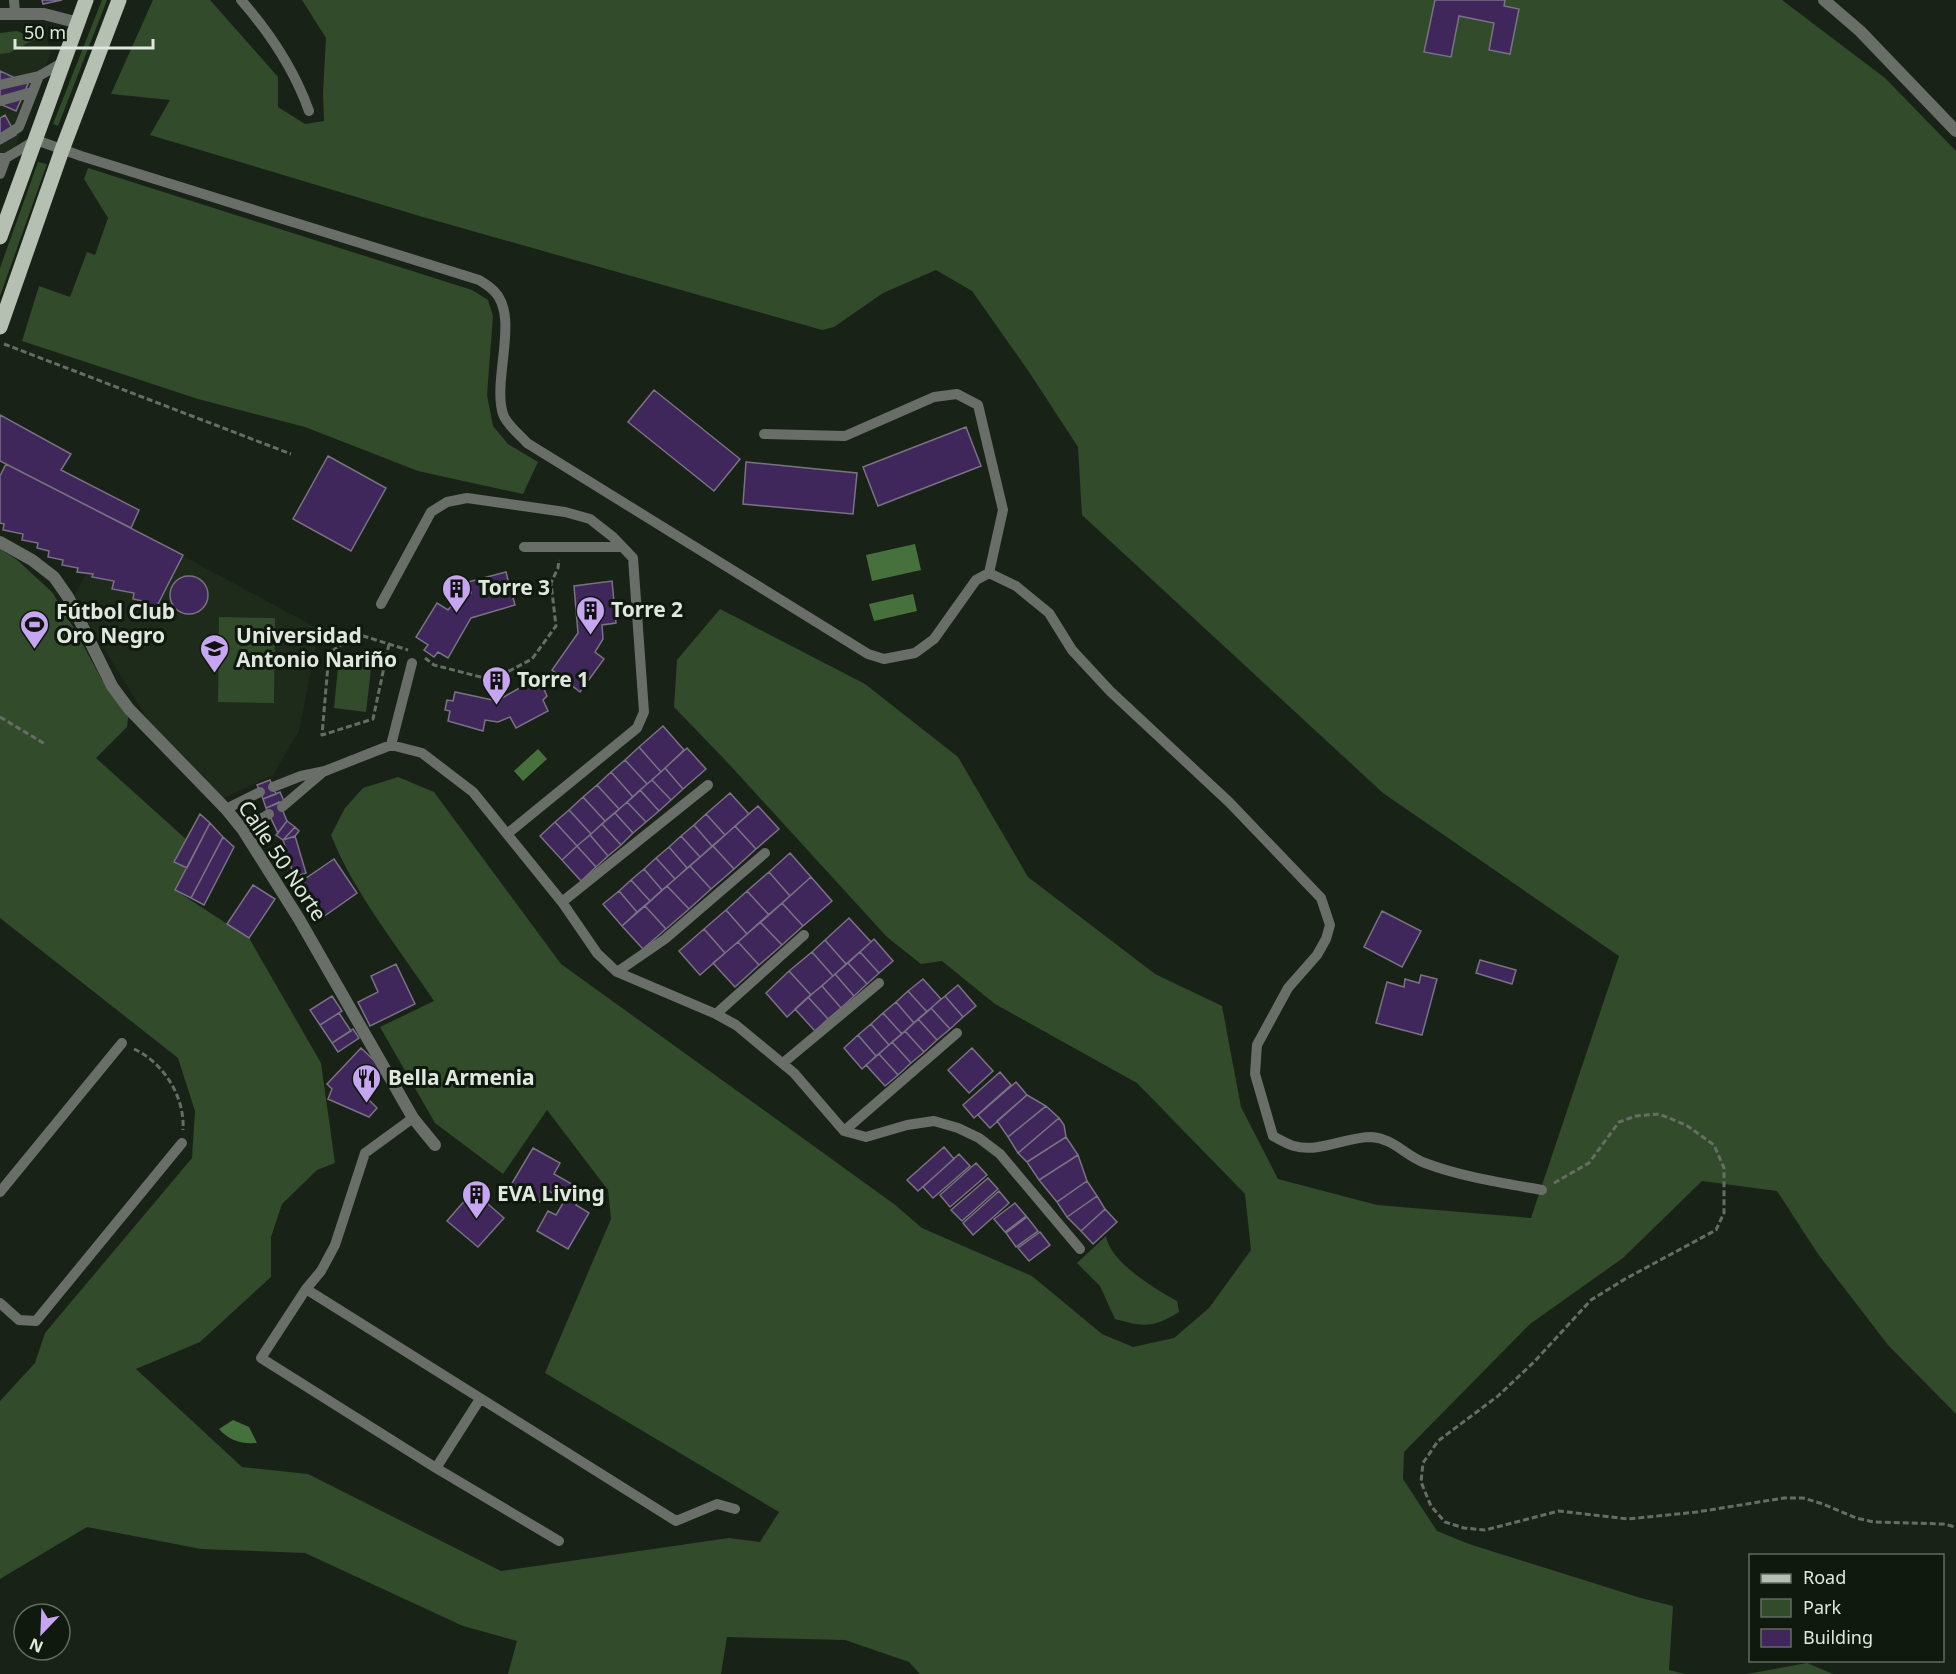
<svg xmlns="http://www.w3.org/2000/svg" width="1956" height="1674" font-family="'Noto Sans',sans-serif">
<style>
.built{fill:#1e2b1a}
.green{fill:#314b2b}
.water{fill:#47713c}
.building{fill:#40275b;stroke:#787282;stroke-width:1.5}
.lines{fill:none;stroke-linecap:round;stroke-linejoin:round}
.path{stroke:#666e64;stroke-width:3;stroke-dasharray:6 3;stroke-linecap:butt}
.service{stroke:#696e68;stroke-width:10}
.minor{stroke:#696e68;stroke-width:12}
.primary{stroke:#b5bfb2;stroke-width:15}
.labels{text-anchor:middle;stroke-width:6;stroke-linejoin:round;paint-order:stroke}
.poi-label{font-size:21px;font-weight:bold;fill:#e0e7df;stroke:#10190e;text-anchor:start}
.street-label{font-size:21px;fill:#e0e7df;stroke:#10190e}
</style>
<rect width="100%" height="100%" fill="#192217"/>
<path class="built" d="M 45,35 L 51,52 L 0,187 L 3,175 L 0,174 L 0,144 L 16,135 L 5,115 L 0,118 L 0,54 L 9,53 Z
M 6,464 L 58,489 L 319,629 L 299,731 L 273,775 L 220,800 L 148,720 L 73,598 L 87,573 L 77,572 L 77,568 L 63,560 L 48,557 L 49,551 L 37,548 L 38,543 L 22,540 L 23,534 L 0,523 L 0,476 Z"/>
<path class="green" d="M 102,0 L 107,0 L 58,126 L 53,124 Z
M 153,0 L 210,0 L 278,77 L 278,107 L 305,124 L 324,121 L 323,93 L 326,38 L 302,0 L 1782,0 L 1885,78 L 1956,151 L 1956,1414 L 1888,1345 L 1818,1254 L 1777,1191 L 1702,1181 L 1623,1258 L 1530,1324 L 1404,1452 L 1403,1479 L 1437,1531 L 1469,1544 L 1641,1598 L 1673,1606 L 1669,1670 L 1685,1674 L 920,1674 L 909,1662 L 845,1640 L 727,1637 L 721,1674 L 508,1674 L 517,1641 L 463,1626 L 305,1553 L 201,1549 L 87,1527 L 0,1579 L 0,1401 L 35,1363 L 45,1333 L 192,1158 L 195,1111 L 178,1058 L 0,918 L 0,549 L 16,559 L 52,592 L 75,630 L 102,680 L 129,709 L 127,727 L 96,758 L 187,840 L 175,862 L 187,868 L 175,890 L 249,938 L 321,1063 L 335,1163 L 317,1170 L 282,1204 L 271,1237 L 271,1277 L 200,1342 L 136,1369 L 242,1467 L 308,1474 L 501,1571 L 729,1538 L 760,1542 L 779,1512 L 545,1373 L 611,1219 L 608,1190 L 547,1110 L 503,1174 L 435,1123 L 380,1027 L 434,1001 C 400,950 352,890 331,835 L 345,808 L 363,788 L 398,777 L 434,792 L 561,964 L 894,1204 L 922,1228 L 1032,1276 L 1102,1334 L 1133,1347 L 1174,1338 L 1209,1308 L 1251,1250 L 1245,1194 L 1137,1083 L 995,1004 L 942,961 L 921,964 L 887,937 L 728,763 L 674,707 L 677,660 L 720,609 L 865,684 L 958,757 L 1028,877 L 1155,974 L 1222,1006 L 1241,1107 L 1278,1179 L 1377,1205 L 1531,1218 L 1619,956 L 1383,793 L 1082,515 L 1078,447 L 1029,372 L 972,291 L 936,270 L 883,293 L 834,327 L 822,330 L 423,217 L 150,135 L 170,100 L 111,94 Z
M 17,31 L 36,39 L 9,53 L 0,54 L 0,33 Z
M 38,162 L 47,164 L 0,296 L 0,268 Z
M 88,168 L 472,290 L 488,300 L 493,316 L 487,395 L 493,426 L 508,444 L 538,462 L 523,494 L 418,471 L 305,427 L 198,399 L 22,341 L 39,286 L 70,297 L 87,252 L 95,255 L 108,218 L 84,179 Z
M 219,617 L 275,618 L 274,703 L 218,702 Z
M 339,657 L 372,661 L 366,712 L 334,708 Z
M 1106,1236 C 1110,1262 1155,1289 1177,1301 L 1179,1312 C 1153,1328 1144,1327 1115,1319 L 1100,1286 L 1077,1263 Z
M 1807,1663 L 1833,1674 L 1747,1674 Z"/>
<path class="water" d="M 915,544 L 921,570 L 872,581 L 866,555 Z
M 913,594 L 917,611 L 874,621 L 869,604 Z
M 538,749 L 547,759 L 523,781 L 514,771 Z
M 233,1420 L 249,1427 L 257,1443 C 241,1444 230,1441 219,1429 Z"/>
<path class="building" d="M 42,0 L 62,0 L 43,4 Z
M 1435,0 L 1505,0 L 1504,6 L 1519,9 L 1510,54 L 1489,50 L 1494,23 L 1459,16 L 1451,57 L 1424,52 Z
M 0,71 L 28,84 L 16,111 L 0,104 Z
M 5,115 L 16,135 L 0,144 L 0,118 Z
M 654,390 L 740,459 L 714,491 L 628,422 Z
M 0,415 L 71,454 L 61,470 L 139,510 L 131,528 L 0,461 Z
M 966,427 L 981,466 L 878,506 L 863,467 Z
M 328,456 L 386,488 L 351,551 L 293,519 Z
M 746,462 L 857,473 L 853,514 L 743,504 Z
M 6,464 L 183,555 L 156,608 L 147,607 L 148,602 L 133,599 L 134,593 L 112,589 L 114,581 L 92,577 L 93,574 L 77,572 L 78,568 L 62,565 L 63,560 L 48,557 L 49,551 L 37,548 L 38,543 L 22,540 L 23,534 L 3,530 L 4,524 L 0,523 L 0,476 Z
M 506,572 L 509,584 L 515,581 L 519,593 L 512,594 L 515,605 L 471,618 L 448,658 L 438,652 L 434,657 L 424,650 L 428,645 L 416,637 L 437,603 L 448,610 L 457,599 L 471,593 L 468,582 Z
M170 595a19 19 0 1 1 38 0a19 19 0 1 1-38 0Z
M 612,581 L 616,623 L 602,625 L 603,639 L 595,652 L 604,659 L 580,692 L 552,670 L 578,633 L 574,586 Z
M 533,680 L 537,689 L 543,687 L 547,696 L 543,700 L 548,711 L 516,728 L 510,717 L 498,722 L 485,720 L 483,731 L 448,721 L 450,711 L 445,710 L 447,700 L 453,701 L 455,692 L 497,701 Z
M 663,726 L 684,750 L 661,772 L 639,747 Z
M 639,747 L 661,772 L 647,784 L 625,760 Z
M 687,748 L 706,769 L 683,789 L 665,768 Z
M 625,760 L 647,784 L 633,797 L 611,772 Z
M 665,768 L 683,789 L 671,800 L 652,780 Z
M 611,772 L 633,797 L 619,809 L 597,785 Z
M 270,780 L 276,794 L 263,799 L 257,785 Z
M 652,780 L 671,800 L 659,811 L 640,790 Z
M 597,785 L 619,809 L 605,821 L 583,797 Z
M 640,790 L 659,811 L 646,822 L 627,802 Z
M 280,792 L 284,801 L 266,808 L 263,799 Z
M 730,793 L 749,814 L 725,835 L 706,814 Z
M 583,797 L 605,821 L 591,834 L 569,810 Z
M 279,802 L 287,821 L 278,833 L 266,808 Z
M 627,802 L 646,822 L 633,833 L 615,813 Z
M 758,806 L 779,829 L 756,849 L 735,826 Z
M 569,810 L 591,834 L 577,846 L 555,822 Z
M 615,813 L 633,833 L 621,845 L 602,824 Z
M 200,814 L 210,823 L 187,868 L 174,862 Z
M 706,814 L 725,835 L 712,846 L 694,825 Z
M 287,821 L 295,827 L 283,840 L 276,835 Z
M 555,822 L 577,846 L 562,860 L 540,836 Z
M 210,823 L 223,837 L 191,898 L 175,890 Z
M 602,824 L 621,845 L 608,856 L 590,835 Z
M 694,825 L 712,846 L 700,857 L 681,836 Z
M 735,826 L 756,849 L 734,869 L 713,846 Z
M 295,827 L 299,831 L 295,836 L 283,840 Z
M 590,835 L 608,856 L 596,867 L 577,846 Z
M 295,836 L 306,873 L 294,877 L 283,840 Z
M 681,836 L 700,857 L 687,868 L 669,847 Z
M 223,837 L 234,847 L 204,905 L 191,898 Z
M 577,846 L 596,867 L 581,881 L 562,860 Z
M 713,846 L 734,869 L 711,889 L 690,866 Z
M 669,847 L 687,868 L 675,879 L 656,858 Z
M 790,853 L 811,877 L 790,896 L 769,872 Z
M 656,858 L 675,879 L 662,890 L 644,869 Z
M 334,859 L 357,893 L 323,917 L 299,883 Z
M 690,866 L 711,889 L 689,909 L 667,886 Z
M 644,869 L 662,890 L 650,901 L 631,880 Z
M 769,872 L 790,896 L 769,915 L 747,891 Z
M 811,877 L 832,901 L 803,926 L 782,903 Z
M 631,880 L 650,901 L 637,912 L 619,891 Z
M 253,885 L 275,899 L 249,938 L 227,924 Z
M 667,886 L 689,909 L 666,929 L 645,906 Z
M 619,891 L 637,912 L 622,926 L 603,904 Z
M 747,891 L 769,915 L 747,934 L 726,910 Z
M 782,903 L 803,926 L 782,945 L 760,922 Z
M 645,906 L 666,929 L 643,949 L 622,926 Z
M 726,910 L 747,934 L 725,953 L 704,929 Z
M 1382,911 L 1421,931 L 1402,967 L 1364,947 Z
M 849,918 L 871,942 L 846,964 L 825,940 Z
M 760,922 L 782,945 L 759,965 L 738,942 Z
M 704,929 L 725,953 L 700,975 L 679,951 Z
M 874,939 L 893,961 L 879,973 L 860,952 Z
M 825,940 L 846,964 L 833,976 L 812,952 Z
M 738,942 L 759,965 L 735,987 L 713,963 Z
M 812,952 L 833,976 L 811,995 L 789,971 Z
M 860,952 L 879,973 L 867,984 L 848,963 Z
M 1480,960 L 1516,970 L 1512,984 L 1476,973 Z
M 848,963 L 867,984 L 854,996 L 835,974 Z
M 396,964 L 415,1004 L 370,1026 L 358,1002 L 378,992 L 371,976 Z
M 789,971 L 811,995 L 787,1017 L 766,993 Z
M 835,974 L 854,996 L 841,1008 L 822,986 Z
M 1421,975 L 1437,979 L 1422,1035 L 1376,1023 L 1387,982 L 1404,987 L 1405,979 L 1419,983 Z
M 923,979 L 941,999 L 927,1012 L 908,991 Z
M 958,985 L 976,1006 L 963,1017 L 945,996 Z
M 822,986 L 841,1008 L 828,1019 L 808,997 Z
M 908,991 L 927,1012 L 914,1023 L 896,1002 Z
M 332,996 L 342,1011 L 320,1025 L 310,1010 Z
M 945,996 L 963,1017 L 950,1029 L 931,1008 Z
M 808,997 L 828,1019 L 815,1031 L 795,1009 Z
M 896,1002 L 914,1023 L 902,1034 L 883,1013 Z
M 931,1008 L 950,1029 L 937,1040 L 918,1019 Z
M 339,1013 L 351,1031 L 332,1043 L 320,1025 Z
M 883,1013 L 902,1034 L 889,1045 L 871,1024 Z
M 918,1019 L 937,1040 L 924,1052 L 905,1031 Z
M 871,1024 L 889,1045 L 876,1056 L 858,1035 Z
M 353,1029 L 359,1038 L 338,1052 L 332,1043 Z
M 905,1031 L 924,1052 L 911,1063 L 892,1042 Z
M 858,1035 L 876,1056 L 862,1069 L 844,1048 Z
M 892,1042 L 911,1063 L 898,1075 L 879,1054 Z
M 361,1048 L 384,1070 L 372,1083 L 360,1071 L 355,1076 L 365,1086 L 361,1092 L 377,1108 L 369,1117 L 328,1099 L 332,1089 L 327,1084 Z
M 972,1048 L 993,1071 L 969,1093 L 948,1070 Z
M 879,1054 L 898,1075 L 885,1086 L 866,1065 Z
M 1000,1072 L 1011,1085 L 974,1118 L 963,1105 Z
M 1016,1082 L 1027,1095 L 990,1128 L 978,1115 Z
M 1027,1095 L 1046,1106 L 1008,1137 L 997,1121 Z
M 1046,1106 L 1059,1118 L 1018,1153 L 1008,1137 Z
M 1059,1118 L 1064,1125 L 1066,1137 L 1027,1162 L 1018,1153 Z
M 1066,1137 L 1078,1155 L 1039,1180 L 1027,1162 Z
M 944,1147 L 954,1159 L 918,1191 L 907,1180 Z
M 533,1148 L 560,1163 L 554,1174 L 584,1191 L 576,1205 L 589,1213 L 568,1249 L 537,1231 L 548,1211 L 556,1215 L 565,1200 L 547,1190 L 540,1202 L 511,1185 Z
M 959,1154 L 970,1166 L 933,1198 L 923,1187 Z
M 1078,1155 L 1087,1181 L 1057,1202 L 1039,1180 Z
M 976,1163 L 987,1175 L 950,1207 L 940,1195 Z
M 988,1178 L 998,1189 L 962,1221 L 951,1210 Z
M 1087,1181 L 1097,1196 L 1067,1217 L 1057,1202 Z
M 473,1191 L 504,1218 L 478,1247 L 447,1221 Z
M 999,1191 L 1009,1203 L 973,1235 L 963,1223 Z
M 1097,1196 L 1105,1209 L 1081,1231 L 1067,1217 Z
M 1015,1203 L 1026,1216 L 1005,1232 L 994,1219 Z
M 1105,1209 L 1117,1222 L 1093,1244 L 1081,1231 Z
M 1027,1217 L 1038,1231 L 1016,1247 L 1006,1233 Z
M 1040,1232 L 1050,1245 L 1029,1261 L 1018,1248 Z"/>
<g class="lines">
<path class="path" d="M 4,344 L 291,454
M 389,644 L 373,719 L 322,735 L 329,653 L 357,634 L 408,650
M 425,658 L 434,665 L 492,680 L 532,659 L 556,626 L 551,583 L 558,568 L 559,560
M 0,717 L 45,744
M 134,1049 C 164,1063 185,1097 183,1130
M 1554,1183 L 1589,1163 L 1619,1122 L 1636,1116 L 1659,1114 L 1686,1125 L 1714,1145 L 1724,1168 L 1724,1213 L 1716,1230 L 1625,1279 L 1591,1300 L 1534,1362 L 1498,1396 L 1438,1441 L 1423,1463 L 1421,1482 L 1431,1506 L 1445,1522 L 1464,1528 L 1485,1530 L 1559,1511 L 1628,1519 L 1697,1512 L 1784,1498 L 1803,1498 L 1823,1504 L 1856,1518 L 1874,1522 L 1943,1524 L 1956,1527"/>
<path class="service" d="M 14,0 L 15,13
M 241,0 C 270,33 294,69 309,111
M 0,85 L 39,76
M 0,101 L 32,92
M 0,139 L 19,127 L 39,76 L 65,61
M 0,158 L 6,158 L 36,140 L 81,156 L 479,280 C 484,283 490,287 494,291 C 520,316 492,380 503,414 C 506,424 520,435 527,443 L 868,654 L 884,659 L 915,653 L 934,639 L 976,580 L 989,573
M 0,174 L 6,158
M 764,434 L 845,436 L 934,397 L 957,394 L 978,405 L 1003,510 L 989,573
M 524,547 L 622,547
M 989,573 L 1016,586 L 1049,613 L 1072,650 L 1110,691 L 1229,802 L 1321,898 L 1330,925 L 1326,939 L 1317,955 L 1288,988 L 1257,1045 L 1255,1074 L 1273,1136 C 1279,1139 1287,1144 1294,1146 C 1320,1153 1345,1137 1371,1137 C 1393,1138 1406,1156 1425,1163 C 1462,1177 1503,1183 1542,1190
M 381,604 L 431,512 L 447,502 L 467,498 L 565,512 L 590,519 L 613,537 L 633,558 L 644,712 L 637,728 L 507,834
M 391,745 L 412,663
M 273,787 L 301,776 L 325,771 L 391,745 L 422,753 L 473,792 L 562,902 L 597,953 L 617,972 L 716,1014 L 736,1025 L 794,1073 L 844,1131 L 866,1137 L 907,1125 L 934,1121 L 958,1128 L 979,1138 L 1000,1154 L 1080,1249
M 282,807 L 323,772
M 226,809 L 260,792
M 243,830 L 269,814
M 562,902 L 708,785
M 617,972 L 665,939 L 765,853
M 716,1014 L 804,935
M 783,1063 L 879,983
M 413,1118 L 365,1153 L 335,1245 L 321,1271 L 306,1289 L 261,1358 L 436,1468 L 559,1541
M 844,1131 L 957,1033
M 0,1192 L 122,1043
M 306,1289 L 676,1521 L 717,1504 L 735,1509
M 0,1303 L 19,1320 L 36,1321 L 182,1143
M 436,1468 L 480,1399"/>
<path class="minor" d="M 1824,0 L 1860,31 L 1956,131
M 0,14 L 44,14 L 79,23
M 0,542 L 32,560 L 54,577 L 68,597 L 112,686 L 129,709 L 226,809 L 243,830 L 299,919 L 413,1118 L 435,1145"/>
<path class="primary" d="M 0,237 L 86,0
M 0,327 L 62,150 L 119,0"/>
</g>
<defs>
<symbol id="building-pin" viewBox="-11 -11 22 30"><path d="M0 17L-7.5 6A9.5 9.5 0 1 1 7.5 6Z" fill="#c6a6f0" stroke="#10190e"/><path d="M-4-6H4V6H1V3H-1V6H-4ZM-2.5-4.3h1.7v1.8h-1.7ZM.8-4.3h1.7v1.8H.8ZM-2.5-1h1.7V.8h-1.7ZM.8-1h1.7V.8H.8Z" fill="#111"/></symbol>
<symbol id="stadium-pin" viewBox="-11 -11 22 30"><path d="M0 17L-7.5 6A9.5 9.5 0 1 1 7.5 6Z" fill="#c6a6f0" stroke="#10190e"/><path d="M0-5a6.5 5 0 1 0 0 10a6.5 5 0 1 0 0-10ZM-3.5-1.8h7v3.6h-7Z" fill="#111"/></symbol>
<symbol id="university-pin" viewBox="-11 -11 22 30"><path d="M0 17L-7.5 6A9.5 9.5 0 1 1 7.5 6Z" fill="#c6a6f0" stroke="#10190e"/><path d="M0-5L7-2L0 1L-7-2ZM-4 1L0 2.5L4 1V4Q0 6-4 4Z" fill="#111"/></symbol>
<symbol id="restaurant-pin" viewBox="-11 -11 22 30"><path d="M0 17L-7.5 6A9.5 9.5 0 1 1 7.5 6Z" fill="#c6a6f0" stroke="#10190e"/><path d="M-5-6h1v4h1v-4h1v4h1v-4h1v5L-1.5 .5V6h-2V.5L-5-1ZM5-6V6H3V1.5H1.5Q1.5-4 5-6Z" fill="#111"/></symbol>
</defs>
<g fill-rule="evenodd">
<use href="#building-pin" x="440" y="572" width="33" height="45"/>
<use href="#building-pin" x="574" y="594" width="33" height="45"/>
<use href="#stadium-pin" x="18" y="608" width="33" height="45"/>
<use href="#university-pin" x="198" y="632" width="33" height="45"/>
<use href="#building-pin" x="480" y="664" width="33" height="45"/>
<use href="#restaurant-pin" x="350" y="1062" width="33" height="45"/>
<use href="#building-pin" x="460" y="1178" width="33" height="45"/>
</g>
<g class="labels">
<g class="poi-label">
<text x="478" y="595">Torre 3</text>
<text x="611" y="617">Torre 2</text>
<text x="56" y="619">Fútbol Club<tspan x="56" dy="24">Oro Negro</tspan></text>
<text x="236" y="643">Universidad<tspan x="236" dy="24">Antonio Nariño</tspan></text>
<text x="517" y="687">Torre 1</text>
<text x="388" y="1085">Bella Armenia</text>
<text x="497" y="1201">EVA Living</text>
</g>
<g class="street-label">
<text transform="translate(282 861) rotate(56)" y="7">Calle 50 Norte</text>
</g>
</g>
<rect x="1749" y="1554" width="195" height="108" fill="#10190e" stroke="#636b62" stroke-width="1.5"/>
<rect x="1761" y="1574" width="30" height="9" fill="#b5bfb2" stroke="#636b62" stroke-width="1.5"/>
<text x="1803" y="1584" font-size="18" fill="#e0e7df">Road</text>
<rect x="1761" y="1599" width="30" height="18" fill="#314b2b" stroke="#636b62" stroke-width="1.5"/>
<text x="1803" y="1614" font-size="18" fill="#e0e7df">Park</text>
<rect x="1761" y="1629" width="30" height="18" fill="#40275b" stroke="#636b62" stroke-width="1.5"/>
<text x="1803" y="1644" font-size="18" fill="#e0e7df">Building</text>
<g transform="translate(42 1632) rotate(203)"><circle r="28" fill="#10190e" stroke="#636b62" stroke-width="1.5"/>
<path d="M0-4.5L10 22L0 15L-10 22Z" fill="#c6a6f0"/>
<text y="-9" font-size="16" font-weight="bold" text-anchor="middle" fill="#e0e7df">N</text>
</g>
<path d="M15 39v9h138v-9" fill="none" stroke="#e0e7df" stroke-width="3"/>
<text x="24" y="39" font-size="18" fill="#e0e7df" stroke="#10190e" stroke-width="4.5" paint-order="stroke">50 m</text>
</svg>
